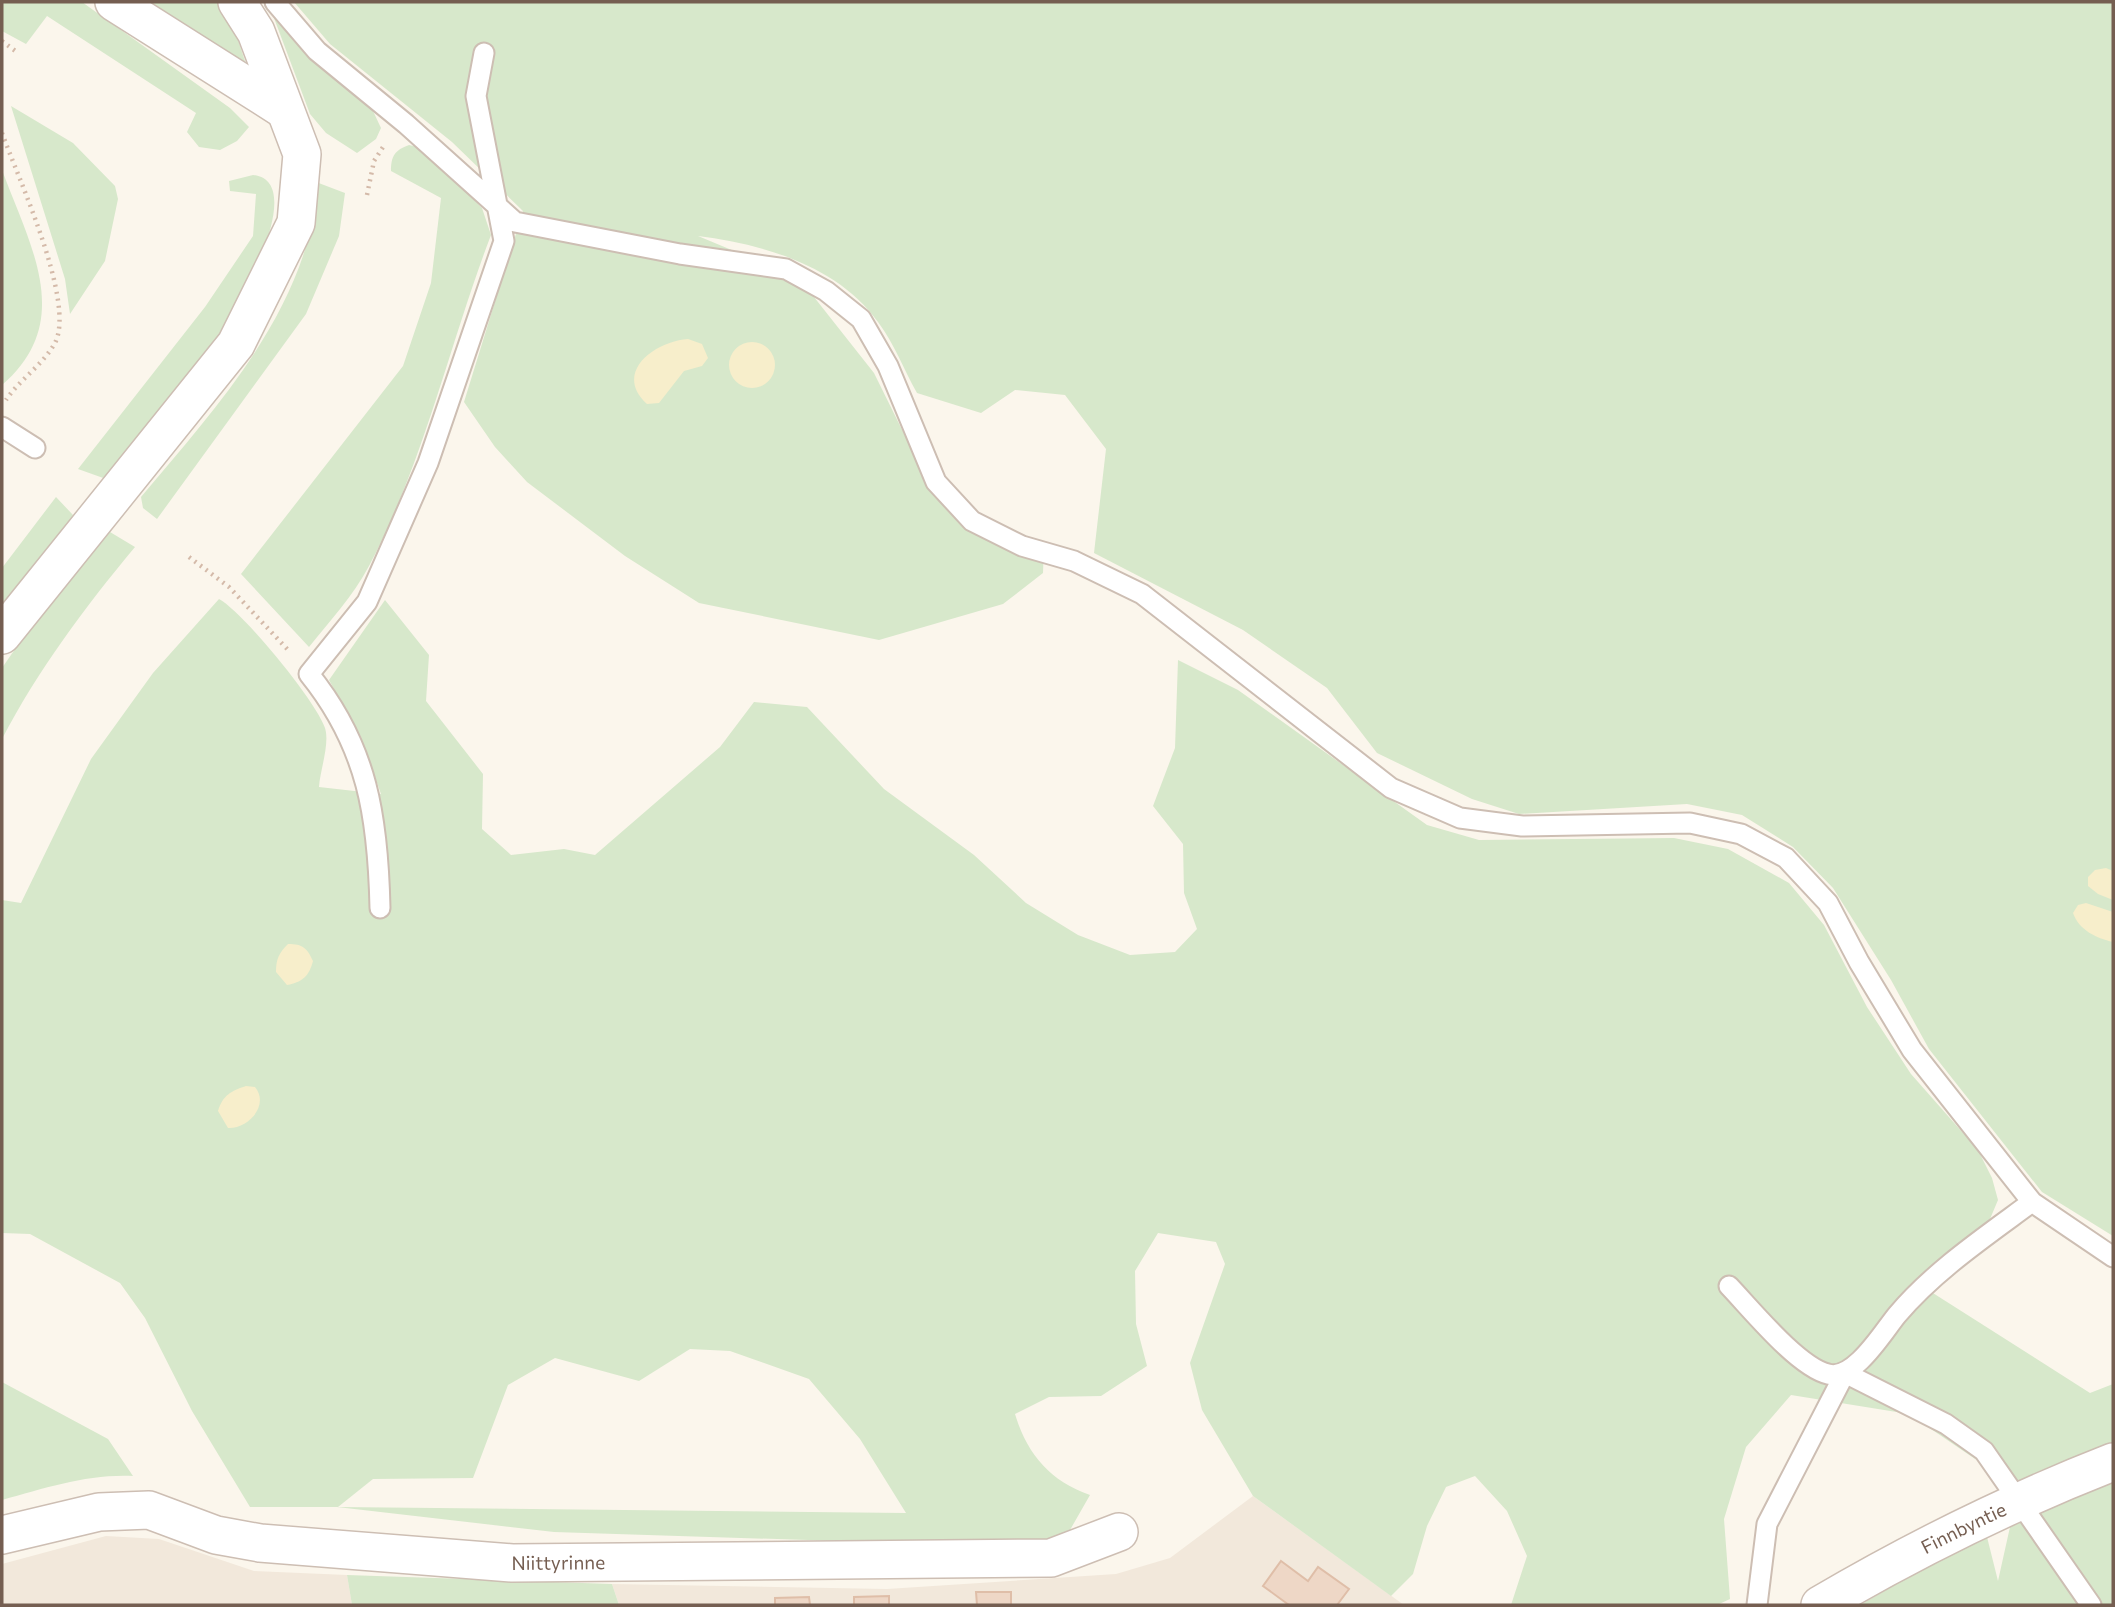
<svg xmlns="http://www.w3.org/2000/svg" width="2115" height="1607" font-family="Commissioner,sans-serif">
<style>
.residential{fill:#f2e8db}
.green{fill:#d7e8cb;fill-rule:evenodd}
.sand{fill:#f7eecb}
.building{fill:#eed7c6;stroke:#dfbea8;stroke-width:2}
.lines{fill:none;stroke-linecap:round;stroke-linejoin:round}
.lane-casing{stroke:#cdbeb3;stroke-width:23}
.street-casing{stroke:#cdbeb3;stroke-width:40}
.path{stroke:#d4baa9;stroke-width:4.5;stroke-dasharray:2 5;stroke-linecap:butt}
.lane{stroke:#fff;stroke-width:19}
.street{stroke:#fff;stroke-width:37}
.labels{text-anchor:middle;stroke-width:5;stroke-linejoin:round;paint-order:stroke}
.street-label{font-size:19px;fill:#755e51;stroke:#fefaf3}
</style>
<rect width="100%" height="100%" fill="#fbf6ec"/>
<path class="residential" d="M 1253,1496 L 1404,1605 L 619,1605 L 612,1584 L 887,1589 L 1116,1574 L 1170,1558 Z
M 106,1536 L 159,1539 L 254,1571 L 347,1575 L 352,1605 L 2,1605 L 2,1564 Z"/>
<path class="green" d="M 2,2 L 82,2 L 230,108 L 249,127 L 237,141 L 220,150 L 199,147 L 187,132 L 196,113 L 47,16 L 26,44 L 2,31 Z
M 147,2 L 218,2 L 238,40 L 248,70 Z
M 268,2 L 345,86 L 373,111 L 381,128 L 376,139 L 357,153 L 326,133 L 310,114 Z
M 294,2 L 2113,2 L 2113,1236 L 2042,1192 L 1929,1049 L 1891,980 L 1833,888 L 1793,847 L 1742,815 L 1687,804 L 1519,814 L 1472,799 L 1377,753 L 1327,688 L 1243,630 L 1094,553 L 1106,449 L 1065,395 L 1015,390 L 981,413 L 917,393 C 904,370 894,343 878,322 C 838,266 763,244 698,236 L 799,278 L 874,373 L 914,454 L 980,514 L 1044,544 L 1043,573 L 1003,604 L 879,640 L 699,603 L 625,556 L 527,482 L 495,447 L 464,402 L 523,211 L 452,142 L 330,44 Z
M 11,106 L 73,143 L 115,186 L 118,199 L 105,261 L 70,314 L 65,279 Z
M 409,145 L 422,148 L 482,208 L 491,235 C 449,345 424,462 369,566 C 353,596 330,621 309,647 L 241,574 L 403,366 L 431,283 L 441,198 L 391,171 C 391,156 395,150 409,145 Z
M 2,170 C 30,246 76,321 2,385 Z
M 253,175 C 309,181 239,307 222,332 C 187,383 144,431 106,479 L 78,469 L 205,307 L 253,236 L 256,194 L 230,191 L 229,181 Z
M 316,182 L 345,193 L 339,236 L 306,314 L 157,519 L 143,508 L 141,497 C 207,418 282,337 309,236 C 313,219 314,200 316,182 Z
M 56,497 L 73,515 L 71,521 L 2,607 L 2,568 Z
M 110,532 L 135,547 C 85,607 38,670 2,739 L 2,668 L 24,636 Z
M 219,599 C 243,612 316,701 325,728 C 330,744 320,770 319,787 L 381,794 L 361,737 L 329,680 L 385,600 L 429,655 L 426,701 L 483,774 L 482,829 L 511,855 L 564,849 L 595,855 L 720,747 L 754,702 L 807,707 L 884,789 L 974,855 L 1026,903 L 1078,935 L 1130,955 L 1175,952 L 1197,929 L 1184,893 L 1183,844 L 1153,806 L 1175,748 L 1178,660 L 1238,690 L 1427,825 L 1479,840 L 1674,838 L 1728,849 L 1789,883 L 1824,925 L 1867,1007 L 1911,1074 L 1978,1150 L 1992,1178 L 1998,1200 L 1990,1219 L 1914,1281 L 2090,1393 L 2113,1384 L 2113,1605 L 1860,1605 L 1986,1533 L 1998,1581 L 2016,1500 L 2028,1495 L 1909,1414 L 1791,1395 L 1746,1447 L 1724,1519 L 1730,1599 L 1717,1605 L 1511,1605 L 1527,1556 L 1507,1511 L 1475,1476 L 1446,1487 L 1427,1526 L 1413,1574 L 1391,1596 L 1253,1496 L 1202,1410 L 1190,1363 L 1225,1264 L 1216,1242 L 1158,1233 L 1135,1271 L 1136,1324 L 1147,1366 L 1101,1396 L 1049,1397 L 1015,1414 C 1027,1454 1050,1481 1090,1495 L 1070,1530 L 1048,1539 L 902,1543 L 554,1532 L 337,1507 L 250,1507 L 192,1411 L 145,1318 L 120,1283 L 30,1234 L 2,1233 L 2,900 L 21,903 L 91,759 L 153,673 ZM 690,1349 L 730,1351 L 809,1379 L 860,1439 L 906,1513 L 338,1507 L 373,1479 L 473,1478 L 508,1385 L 555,1358 L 639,1381 Z
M 2,1382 L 108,1439 L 133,1476 C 87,1474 46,1488 2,1500 Z
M 347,1575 L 612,1584 L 619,1605 L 352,1605 Z"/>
<path class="sand" d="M 688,339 L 702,344 L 708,358 L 702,366 L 684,371 L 659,403 L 647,404 C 612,372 656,341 688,339 Z
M729 365a23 23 0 1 1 46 0a23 23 0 1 1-46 0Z
M 2106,868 L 2113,871 L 2113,900 L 2098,894 L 2088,886 L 2088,877 L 2095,870 Z
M 2086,903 L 2113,912 L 2113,942 C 2096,938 2079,930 2073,913 L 2078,905 Z
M 288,944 C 303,944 307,948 313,961 C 309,976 303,982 287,985 L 276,972 C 276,959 279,953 288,944 Z
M 246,1086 L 255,1087 C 270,1105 248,1129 228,1128 L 218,1111 C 223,1095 231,1091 246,1086 Z"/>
<path class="building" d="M 1281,1561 L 1308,1581 L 1318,1567 L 1349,1589 L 1337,1605 L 1289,1605 L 1263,1586 Z
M 976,1592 L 1011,1592 L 1011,1605 L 977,1605 Z
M 889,1596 L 889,1605 L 854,1605 L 854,1597 Z
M 809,1597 L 810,1605 L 775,1605 L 775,1598 Z"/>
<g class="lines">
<defs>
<path id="lane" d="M 275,2 L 317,51 L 406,124 L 515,222 L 680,254 L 786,269 L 826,291 L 861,319 L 888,366 L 936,482 L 972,521 L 1022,546 L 1074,561 L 1142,594 L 1391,788 L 1460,818 L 1522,826 L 1690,823 L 1741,834 L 1786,858 L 1828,903 L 1859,962 L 1912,1050 L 2032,1202 L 2113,1257
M 2,427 L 35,448
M 380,908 C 378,818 368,747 309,674 L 367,602 L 428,463 L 504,241 L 476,96 L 484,53
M 1729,1286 C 1751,1309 1798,1367 1828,1374 C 1854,1381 1883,1332 1897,1315 C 1934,1271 1986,1236 2032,1202
M 1757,1605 L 1767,1524 L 1845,1373 L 1946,1424 L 1984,1451 L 2091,1605"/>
<g id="street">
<path d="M 114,2 L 283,109"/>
<path d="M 2,635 L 236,344 L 296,223 L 302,154 L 256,32 L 237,2"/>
<path id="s1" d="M 2,1535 L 99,1512 L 149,1510 L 216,1535 L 260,1543 L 512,1563 L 1051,1558 L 1119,1532"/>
<path id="s2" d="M 1820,1605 C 1917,1548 2008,1503 2113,1462"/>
</g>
</defs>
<use href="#lane" class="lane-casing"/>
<use href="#street" class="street-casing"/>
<path class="path" d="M 2,41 L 18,53
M 2,133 C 18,178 76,302 55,343 C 42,366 20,379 6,400
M 367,195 L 374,161 L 385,144
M 189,557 L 229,587 L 290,652"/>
<use href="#lane" class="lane"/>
<use href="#street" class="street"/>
</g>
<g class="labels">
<g class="street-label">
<text dy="7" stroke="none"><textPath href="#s2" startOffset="163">Finnbyntie</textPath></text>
<text dy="7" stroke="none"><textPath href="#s1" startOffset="565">Niittyrinne</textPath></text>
</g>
</g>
<rect width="2115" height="1607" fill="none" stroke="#755e51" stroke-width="7"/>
</svg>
